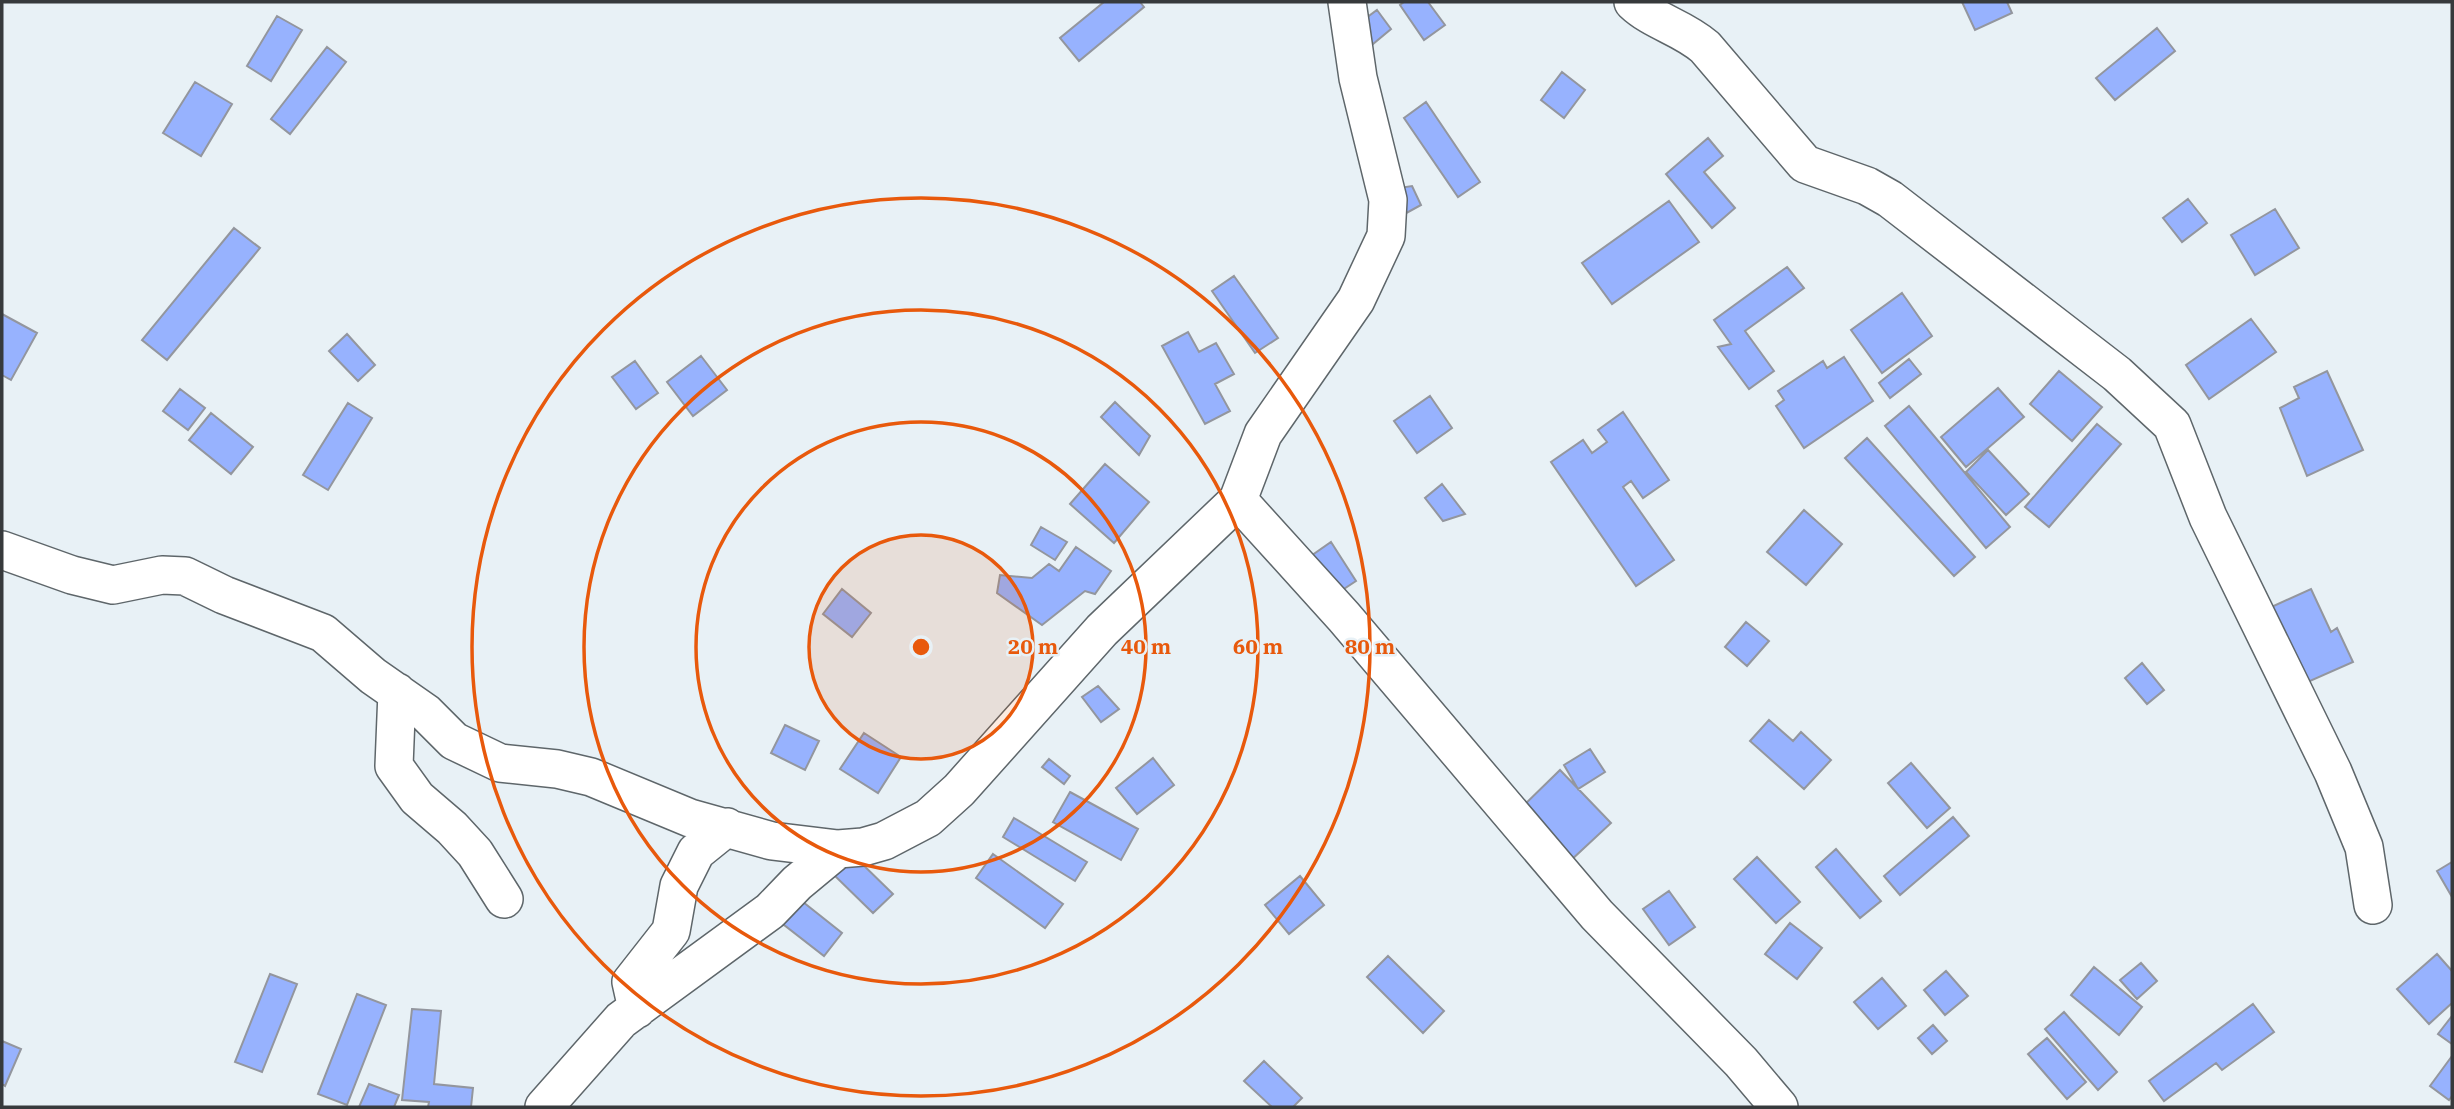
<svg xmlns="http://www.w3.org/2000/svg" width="2454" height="1109" font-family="'IBM Plex Serif',serif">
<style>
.building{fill:#97b2fe;stroke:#93969e;stroke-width:2}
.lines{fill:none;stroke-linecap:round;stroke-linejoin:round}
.street-casing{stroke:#5e666a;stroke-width:40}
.street{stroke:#fff;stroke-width:37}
.ring{fill:none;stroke:#e8590c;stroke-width:3.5}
.centre{fill:#e8590c;stroke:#e8f1f6;stroke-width:3.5}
.ring-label{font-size:21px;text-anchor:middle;font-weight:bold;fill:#e8590c;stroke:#e8f1f6;stroke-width:5;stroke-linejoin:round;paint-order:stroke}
</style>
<rect width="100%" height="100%" fill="#e8f1f6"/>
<path class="building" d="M 1104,2 L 1140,2 L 1144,7 L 1079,61 L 1060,38 Z
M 1404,2 L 1428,2 L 1445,25 L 1424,40 L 1400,5 Z
M 1962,2 L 2007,2 L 2012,13 L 1975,30 Z
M 1377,10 L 1391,29 L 1373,44 L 1358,24 Z
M 277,16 L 302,30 L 271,81 L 247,66 Z
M 2157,28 L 2175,51 L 2115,100 L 2096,78 Z
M 327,47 L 346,62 L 290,134 L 271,119 Z
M 1562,72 L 1585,90 L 1564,118 L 1541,100 Z
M 195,82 L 232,104 L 201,156 L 163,133 Z
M 1426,102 L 1480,182 L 1458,197 L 1404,118 Z
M 1708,138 L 1723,156 L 1704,172 L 1735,208 L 1712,228 L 1666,174 Z
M 1412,186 L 1421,205 L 1399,217 L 1386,190 Z
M 2188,199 L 2207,223 L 2182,242 L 2163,218 Z
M 1669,201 L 1699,242 L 1612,304 L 1582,263 Z
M 2275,209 L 2299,248 L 2255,275 L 2231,235 Z
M 234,228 L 260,248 L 167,360 L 142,340 Z
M 1787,267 L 1804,288 L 1745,331 L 1774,371 L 1749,389 L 1718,347 L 1731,344 L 1714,320 Z
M 1234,276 L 1278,338 L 1255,353 L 1212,291 Z
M 1902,293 L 1932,336 L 1882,373 L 1851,330 Z
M 2,314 L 37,333 L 11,380 L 2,375 Z
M 2251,319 L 2276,352 L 2209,399 L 2186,365 Z
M 1188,332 L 1199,352 L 1216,343 L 1234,374 L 1215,384 L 1230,411 L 1205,424 L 1162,346 Z
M 347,334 L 375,365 L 358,381 L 329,351 Z
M 701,356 L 727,390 L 693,416 L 667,382 Z
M 1844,357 L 1873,401 L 1804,448 L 1776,406 L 1784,400 L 1778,391 L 1823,361 L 1827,368 Z
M 1909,359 L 1921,374 L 1890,398 L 1879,383 Z
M 635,361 L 658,393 L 636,409 L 612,377 Z
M 2059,371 L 2102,407 L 2072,441 L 2030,404 Z
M 2327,371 L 2363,450 L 2307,476 L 2280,408 L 2299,398 L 2294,387 Z
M 1998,388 L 2024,417 L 1966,467 L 1941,437 Z
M 180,389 L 205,408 L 188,430 L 163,411 Z
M 1430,396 L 1452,428 L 1417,453 L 1394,421 Z
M 1115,402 L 1150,436 L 1139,455 L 1101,417 Z
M 348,403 L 372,418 L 328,490 L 303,475 Z
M 1909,406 L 2010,527 L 1986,548 L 1885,426 Z
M 1623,412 L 1669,480 L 1643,498 L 1631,481 L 1623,487 L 1674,560 L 1636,586 L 1551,462 L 1583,440 L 1592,453 L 1607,442 L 1598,430 Z
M 211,413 L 253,447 L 231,474 L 189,440 Z
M 2097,424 L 2121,444 L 2049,527 L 2025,507 Z
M 1867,438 L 1975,557 L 1954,576 L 1845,458 Z
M 1988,450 L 2029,494 L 2006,515 L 1966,472 Z
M 1105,464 L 1149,502 L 1114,543 L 1070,504 Z
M 1442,484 L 1465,514 L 1443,521 L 1425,498 Z
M 1804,510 L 1842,544 L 1806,585 L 1767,552 Z
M 1041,527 L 1067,542 L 1055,560 L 1031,545 Z
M 1331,542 L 1356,581 L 1333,596 L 1308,558 Z
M 1076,547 L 1111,571 L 1095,594 L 1085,591 L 1042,625 L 997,593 L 1000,575 L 1032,578 L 1049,564 L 1059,571 Z
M 842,589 L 871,613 L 852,637 L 823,614 Z
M 2311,589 L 2331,632 L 2337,628 L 2353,662 L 2301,685 L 2267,609 Z
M 1746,622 L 1769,641 L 1747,666 L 1725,647 Z
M 2142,663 L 2164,690 L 2147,704 L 2125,678 Z
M 1098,686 L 1119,709 L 1101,722 L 1082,697 Z
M 1769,720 L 1793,741 L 1801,732 L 1831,760 L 1804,789 L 1750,741 Z
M 785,725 L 819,741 L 805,770 L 771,753 Z
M 864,733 L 901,757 L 878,793 L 840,769 Z
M 1590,749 L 1605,772 L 1578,789 L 1564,765 Z
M 1153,758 L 1174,785 L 1137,814 L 1116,788 Z
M 1049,759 L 1070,776 L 1064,784 L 1042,767 Z
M 1911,763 L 1950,808 L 1927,828 L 1888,783 Z
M 1560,770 L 1611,823 L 1569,862 L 1519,810 Z
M 1070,792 L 1138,829 L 1121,860 L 1053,822 Z
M 1953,817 L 1969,836 L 1900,895 L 1884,876 Z
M 1014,818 L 1087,862 L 1075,881 L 1003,837 Z
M 1836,849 L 1881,901 L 1860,918 L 1816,867 Z
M 993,854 L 1063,904 L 1045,928 L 976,878 Z
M 853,855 L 893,894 L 873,913 L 834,875 Z
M 1757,857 L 1800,902 L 1776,923 L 1734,879 Z
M 2452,862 L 2452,897 L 2437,871 Z
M 1300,876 L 1324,905 L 1289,934 L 1265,905 Z
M 1669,891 L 1695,927 L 1669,945 L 1643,909 Z
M 798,898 L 842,933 L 824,956 L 779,921 Z
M 1790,923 L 1822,948 L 1797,979 L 1765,954 Z
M 2437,954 L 2452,971 L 2452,1003 L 2429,1024 L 2397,989 Z
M 1388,956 L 1444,1011 L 1423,1033 L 1367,977 Z
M 2141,963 L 2157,981 L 2137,999 L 2120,980 Z
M 2094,967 L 2142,1007 L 2119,1035 L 2071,995 Z
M 1946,971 L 1968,996 L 1945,1015 L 1924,990 Z
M 270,974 L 297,984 L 262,1072 L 235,1062 Z
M 1882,978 L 1906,1006 L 1878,1029 L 1854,1002 Z
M 357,994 L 386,1005 L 347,1105 L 318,1094 Z
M 2253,1004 L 2274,1032 L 2222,1070 L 2216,1063 L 2164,1101 L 2149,1081 Z
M 412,1009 L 441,1011 L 434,1084 L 473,1088 L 471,1107 L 428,1107 L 429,1102 L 402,1100 Z
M 2064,1012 L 2117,1072 L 2098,1090 L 2045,1029 Z
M 2452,1016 L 2452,1044 L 2438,1034 Z
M 1933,1025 L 1947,1041 L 1932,1054 L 1918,1038 Z
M 2047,1038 L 2086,1082 L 2067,1099 L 2028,1054 Z
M 2,1041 L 21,1049 L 5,1086 L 2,1084 Z
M 2452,1056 L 2452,1096 L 2449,1100 L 2430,1086 Z
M 1264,1061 L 1302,1098 L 1293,1107 L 1272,1107 L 1244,1081 Z
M 369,1084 L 399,1095 L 394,1107 L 359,1107 Z"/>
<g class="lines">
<defs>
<path id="street" d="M 1633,2 C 1654,22 1682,27 1705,47 L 1805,164 L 1867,186 L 1890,199 L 2117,374 L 2172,425 L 2208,517 L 2333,772 L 2364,847 L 2373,905
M 1238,500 L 1344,617 L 1597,915 L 1741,1062 L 1779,1107
M 2,550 L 72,575 L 113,585 L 162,575 L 185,576 L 224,595 L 323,633 L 373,676 L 426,713 L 454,741 L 500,763 L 557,769 L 591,777 L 690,818 L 772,841 L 838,849 L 863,847 L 884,841 L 928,818 L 959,790 L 1102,630 L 1238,500 L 1263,434 L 1356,300 L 1386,236 L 1388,200 L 1358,78 L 1347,2
M 397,692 L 394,766 L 417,798 L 452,828 L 475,853 L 504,899
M 637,1009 L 631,982 L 671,931 L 679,886 L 696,852 L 727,827
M 544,1107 L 621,1020 L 770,911 L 797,883 L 838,849"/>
</defs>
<use href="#street" class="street-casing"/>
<use href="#street" class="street"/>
</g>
<circle cx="921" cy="647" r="112" fill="#e8590c" fill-opacity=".12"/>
<g class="ring">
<circle cx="921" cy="647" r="112"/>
<circle cx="921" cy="647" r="225"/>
<circle cx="921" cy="647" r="337"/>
<circle cx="921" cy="647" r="449"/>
</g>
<circle cx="921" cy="647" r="10" class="centre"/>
<g class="ring-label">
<text x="1033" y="654">20 m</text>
<text x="1146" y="654">40 m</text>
<text x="1258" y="654">60 m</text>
<text x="1370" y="654">80 m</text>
</g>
<rect width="2454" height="1109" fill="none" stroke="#373a3c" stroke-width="7"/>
</svg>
